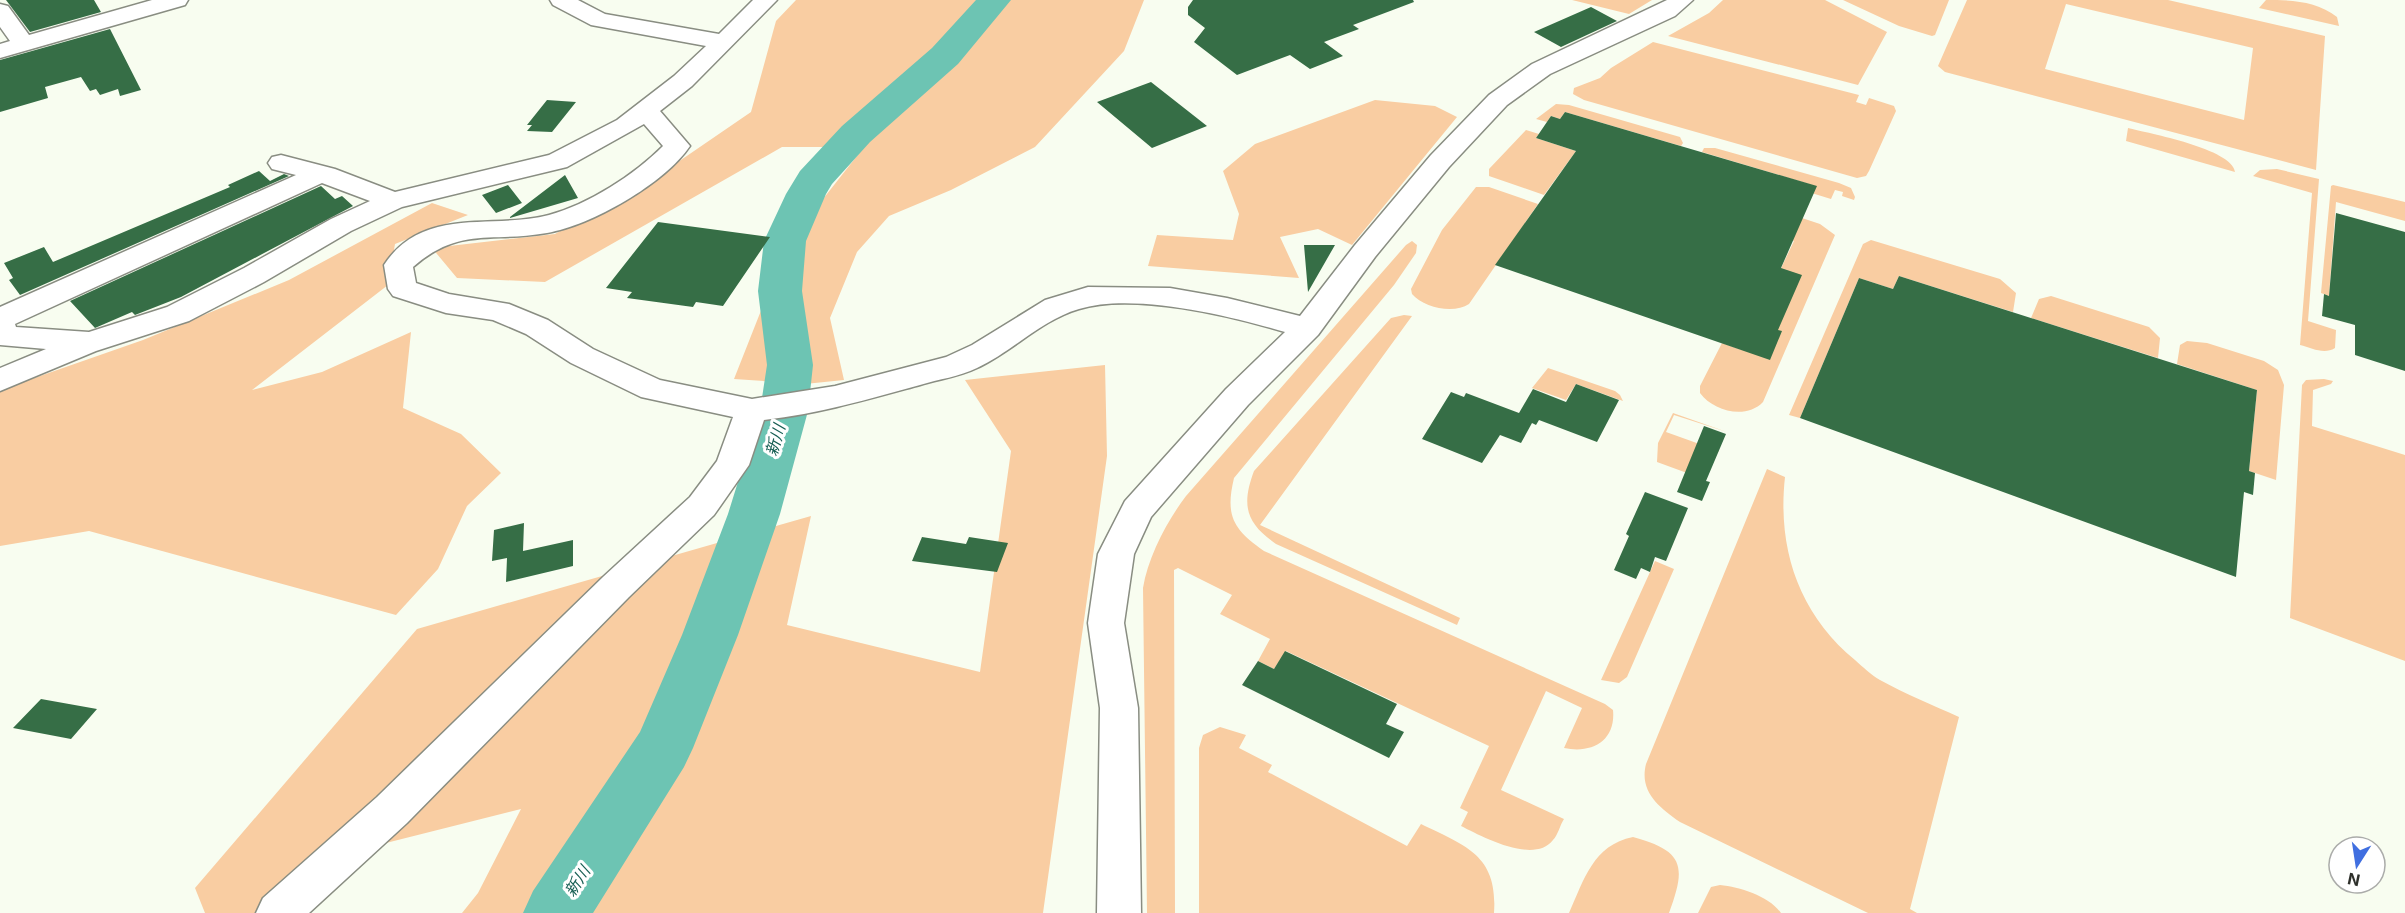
<svg xmlns="http://www.w3.org/2000/svg" width="2405" height="913" font-family="Inter,'Noto Sans JP',sans-serif">
<style>
.green{fill:#f9cda2;fill-rule:evenodd}
.lines{fill:none;stroke-linecap:round;stroke-linejoin:round}
.river{fill:#6dc4b3;fill-rule:evenodd}
.building{fill:#366e46}
.minor-casing{stroke:#898d82;stroke-width:3}
.minor{fill:#fff;fill-rule:evenodd}
.labels{text-anchor:middle;stroke-width:6;stroke-linejoin:round;paint-order:stroke}
.water-label{font-size:16px;font-style:italic;fill:#175e53;stroke:#fff}
</style>
<rect width="100%" height="100%" fill="#f8fdf0"/>
<path class="green" d="M 796,0 L 1144,0 L 1124,51 L 1035,147 L 951,190 L 889,216 L 857,252 L 830,318 L 844,380 L 805,384 L 734,379 L 764,303 L 823,199 L 864,147 L 782,147 L 545,282 L 457,278 L 432,248 L 555,234 L 678,162 L 751,112 L 776,21 Z
M 1572,0 L 1652,0 L 1629,14 Z
M 1723,0 L 1825,0 L 1887,32 L 1858,85 L 1668,36 L 1709,13 Z
M 1843,0 L 1949,0 L 1935,35 L 1932,36 L 1899,26 Z
M 1967,0 L 2168,0 L 2325,36 L 2316,170 L 1945,72 L 1938,66 ZM 2066,4 L 2253,48 L 2244,120 L 2045,69 Z
M 2266,0 C 2291,0 2317,1 2337,17 L 2339,26 L 2259,8 Z
M 1653,42 L 1859,95 L 1856,102 L 1866,105 L 1869,98 L 1894,106 L 1896,111 L 1869,171 L 1866,176 L 1857,178 L 1584,100 L 1573,94 L 1574,88 L 1600,78 L 1611,68 Z
M 1375,100 L 1435,106 L 1457,117 L 1352,245 L 1318,229 L 1280,237 L 1299,278 L 1148,266 L 1157,235 L 1233,240 L 1239,214 L 1223,171 L 1255,144 Z
M 1556,104 L 1569,105 L 1680,137 L 1683,143 L 1681,146 L 1565,112 L 1560,119 L 1551,116 L 1547,122 L 1536,119 Z
M 2128,128 C 2148,133 2233,149 2235,172 L 2126,141 Z
M 1526,130 L 1539,134 L 1536,138 L 1576,151 L 1544,195 L 1489,176 L 1489,169 Z
M 1704,148 L 1715,148 L 1839,183 L 1851,188 L 1855,197 L 1854,200 L 1842,196 L 1843,192 L 1835,190 L 1831,199 L 1805,191 L 1809,184 L 1702,152 Z
M 2277,169 L 2319,179 L 2308,321 L 2336,330 L 2335,348 C 2324,355 2312,348 2300,345 L 2312,193 L 2253,176 L 2260,170 Z
M 2333,185 L 2405,202 L 2405,221 L 2336,202 L 2329,296 L 2321,293 L 2331,186 Z
M 1476,187 L 1489,187 L 1538,204 L 1469,304 C 1454,314 1424,308 1412,294 L 1411,289 L 1442,230 Z
M 432,203 L 468,215 L 395,244 L 388,285 L 252,390 L 322,372 L 411,332 L 403,408 L 461,434 L 501,473 L 467,506 L 438,569 L 396,615 L 89,531 L 0,546 L 0,390 L 143,340 L 289,280 Z
M 1787,213 L 1820,224 L 1835,235 L 1763,402 C 1746,420 1713,411 1700,393 L 1700,386 L 1722,343 L 1742,350 L 1794,241 L 1776,235 Z
M 1871,240 L 2000,279 L 2016,293 L 2013,312 L 1899,276 L 1893,289 L 1859,278 L 1800,418 L 1789,415 L 1863,244 Z
M 1412,241 L 1417,245 L 1416,253 L 1394,285 L 1234,478 C 1225,516 1233,529 1264,551 L 1605,704 L 1613,710 C 1616,741 1592,754 1564,748 L 1582,708 L 1546,691 L 1501,790 L 1564,819 C 1560,825 1558,835 1553,840 C 1534,865 1481,836 1461,826 L 1468,812 L 1460,808 L 1489,746 L 1286,651 L 1274,669 L 1258,661 L 1270,639 L 1220,614 L 1232,595 L 1178,568 L 1174,570 L 1175,913 L 1147,913 L 1143,588 C 1148,557 1167,521 1186,496 L 1406,245 Z
M 2051,296 L 2149,327 L 2160,338 L 2158,358 L 2031,318 L 2039,299 Z
M 1404,315 L 1412,316 L 1260,525 L 1460,618 L 1457,625 L 1276,544 C 1246,523 1241,506 1254,471 L 1391,318 Z
M 2187,341 L 2207,343 L 2264,361 L 2278,370 L 2284,385 L 2276,480 L 2249,471 L 2257,390 L 2177,364 L 2180,345 Z
M 1105,365 L 1107,456 L 1043,913 L 462,913 L 478,893 L 521,809 L 378,845 L 309,913 L 205,913 L 195,888 L 417,629 L 811,516 L 787,625 L 980,672 L 1011,451 L 965,380 Z
M 1548,368 L 1615,391 L 1620,395 L 1623,401 L 1576,384 L 1566,400 L 1532,388 Z
M 2324,379 L 2333,381 L 2331,384 L 2313,390 L 2312,426 L 2405,455 L 2405,661 L 2290,618 L 2302,385 L 2306,380 Z
M 1673,413 L 1727,432 L 1674,415 L 1666,432 L 1719,451 L 1687,473 L 1657,462 L 1658,443 Z
M 1767,469 L 1785,477 C 1777,549 1799,614 1855,660 C 1863,667 1871,675 1880,680 C 1905,694 1933,705 1959,717 L 1910,909 L 1917,913 L 1868,913 L 1680,822 C 1659,807 1639,792 1646,764 Z
M 1655,561 L 1674,569 L 1627,677 L 1619,683 L 1601,680 Z
M 1220,727 L 1246,735 L 1239,748 L 1272,765 L 1268,772 L 1407,846 L 1421,824 C 1466,846 1498,855 1494,913 L 1199,913 L 1199,748 L 1203,735 Z
M 1633,837 C 1685,851 1686,867 1669,913 L 1569,913 C 1584,880 1593,845 1633,837 Z
M 1720,885 C 1740,887 1769,896 1781,913 L 1698,913 L 1711,887 Z"/>
<g class="lines">
<path class="river" d="M 976,0 L 1011,0 L 958,64 L 870,142 L 832,184 L 826,194 L 806,241 L 802,291 L 813,365 L 808,411 L 780,514 L 738,635 L 693,748 L 684,767 L 593,913 L 523,913 L 533,891 L 640,732 L 682,635 L 728,514 L 760,411 L 767,365 L 758,291 L 764,241 L 786,194 L 800,171 L 842,126 L 932,48 Z"/>
</g>
<path class="building" d="M 6,0 L 94,0 L 101,12 L 30,32 Z
M 1193,0 L 1413,0 L 1414,2 L 1353,25 L 1359,29 L 1324,42 L 1343,56 L 1310,69 L 1290,55 L 1237,75 L 1194,42 L 1205,28 L 1188,15 L 1188,7 Z
M 1591,7 L 1617,21 L 1561,47 L 1534,32 Z
M 110,29 L 141,90 L 120,96 L 118,89 L 100,95 L 96,89 L 90,91 L 81,77 L 45,87 L 48,98 L 0,112 L 0,60 Z
M 1151,82 L 1207,126 L 1152,148 L 1097,102 Z
M 547,100 L 576,102 L 552,132 L 527,131 L 532,125 L 527,125 Z
M 1565,112 L 1817,186 L 1781,268 L 1802,275 L 1778,330 L 1782,331 L 1770,360 L 1495,265 L 1576,151 L 1536,138 L 1551,116 L 1560,119 Z
M 259,171 L 270,181 L 284,174 L 289,176 L 20,295 L 9,280 L 13,278 L 4,263 L 44,247 L 53,262 L 230,187 L 228,185 Z
M 565,175 L 578,198 L 510,218 L 510,217 Z
M 508,185 L 522,203 L 496,213 L 482,195 Z
M 321,186 L 335,199 L 342,196 L 353,206 L 181,297 L 135,315 L 132,312 L 95,328 L 70,301 Z
M 2336,213 L 2405,232 L 2405,371 L 2355,355 L 2355,325 L 2322,316 L 2324,294 L 2329,296 Z
M 658,222 L 770,237 L 723,306 L 696,302 L 693,307 L 627,298 L 632,292 L 606,288 Z
M 1304,245 L 1335,245 L 1308,292 Z
M 1899,276 L 2257,390 L 2249,471 L 2255,473 L 2253,495 L 2244,492 L 2236,577 L 1800,418 L 1859,278 L 1893,289 Z
M 1576,384 L 1619,400 L 1597,442 L 1539,420 L 1536,425 L 1532,423 L 1521,443 L 1500,435 L 1482,463 L 1422,439 L 1451,392 L 1464,397 L 1466,393 L 1519,413 L 1533,389 L 1566,402 Z
M 1704,426 L 1726,434 L 1706,481 L 1710,482 L 1702,501 L 1677,492 Z
M 1645,492 L 1688,508 L 1666,561 L 1655,557 L 1650,572 L 1641,568 L 1636,579 L 1614,570 L 1629,536 L 1626,534 Z
M 524,523 L 523,551 L 573,540 L 573,566 L 506,582 L 507,558 L 492,561 L 494,530 Z
M 922,537 L 966,544 L 969,537 L 1008,543 L 997,572 L 912,561 Z
M 1285,651 L 1397,704 L 1386,724 L 1404,732 L 1389,758 L 1242,685 L 1258,661 L 1274,669 Z
M 41,699 L 97,709 L 71,739 L 13,728 Z"/>
<g class="lines">
<defs>
<path id="minor" d="M 152,0 L 188,0 L 185,5 L 0,58 L 0,44 L 10,41 L 0,27 L 0,4 L 8,6 L 29,35 Z
M 550,0 L 578,0 L 605,14 L 719,34 L 753,0 L 777,0 L 692,86 L 660,111 L 690,146 C 664,184 592,225 547,233 C 491,243 460,226 413,267 L 416,283 L 449,294 L 509,304 L 548,320 L 593,349 L 660,380 L 752,399 L 835,386 L 946,357 L 972,345 L 1045,300 L 1088,287 L 1170,288 L 1227,298 L 1300,316 L 1355,245 L 1431,155 L 1489,95 L 1532,64 L 1667,0 L 1693,0 L 1675,16 L 1550,74 L 1507,105 L 1449,167 L 1375,257 L 1318,335 L 1248,405 L 1151,517 L 1134,554 L 1124,623 L 1138,708 L 1141,913 L 1097,913 L 1100,708 L 1088,623 L 1098,554 L 1125,501 L 1226,389 L 1285,332 C 1231,316 1133,292 1079,309 C 1041,320 1012,352 977,368 C 959,377 939,379 920,385 C 869,399 818,414 764,420 L 749,465 L 714,515 L 629,597 L 407,823 L 309,913 L 256,913 L 263,898 L 377,797 L 603,577 L 690,497 L 717,461 L 733,417 L 641,397 L 571,363 L 526,334 L 493,320 L 446,313 L 393,296 L 388,289 L 384,265 C 423,205 493,230 549,215 C 589,204 634,175 663,146 L 644,124 L 567,167 L 402,207 L 351,231 L 264,282 L 189,321 L 96,351 L 0,391 L 0,368 L 46,349 L 0,345 L 0,307 L 296,175 L 272,169 L 268,163 L 272,157 L 281,155 L 335,169 L 395,192 L 549,155 L 617,120 L 674,76 L 706,46 L 591,25 L 553,5 ZM 322,183 L 370,201 L 331,219 L 244,268 L 167,307 L 89,332 L 16,327 L 15,324 Z"/>
</defs>
<use href="#minor" class="minor-casing"/>
<use href="#minor" class="minor"/>
</g>
<g class="labels">
<g class="water-label">
<text transform="translate(775 440) rotate(-74)" y="6">新川</text>
<text transform="translate(577 881) rotate(-57)" y="6">新川</text>
</g>
</g>
<g transform="translate(2357 865) rotate(192)"><circle r="28" fill="#ffffff" stroke="#abacaa" stroke-width="1.5"/>
<path d="M0-4.5L10 22L0 15L-10 22Z" fill="#406fe0"/>
<text y="-9" font-size="16" font-weight="bold" text-anchor="middle" fill="#2e302b">N</text>
</g>
</svg>
